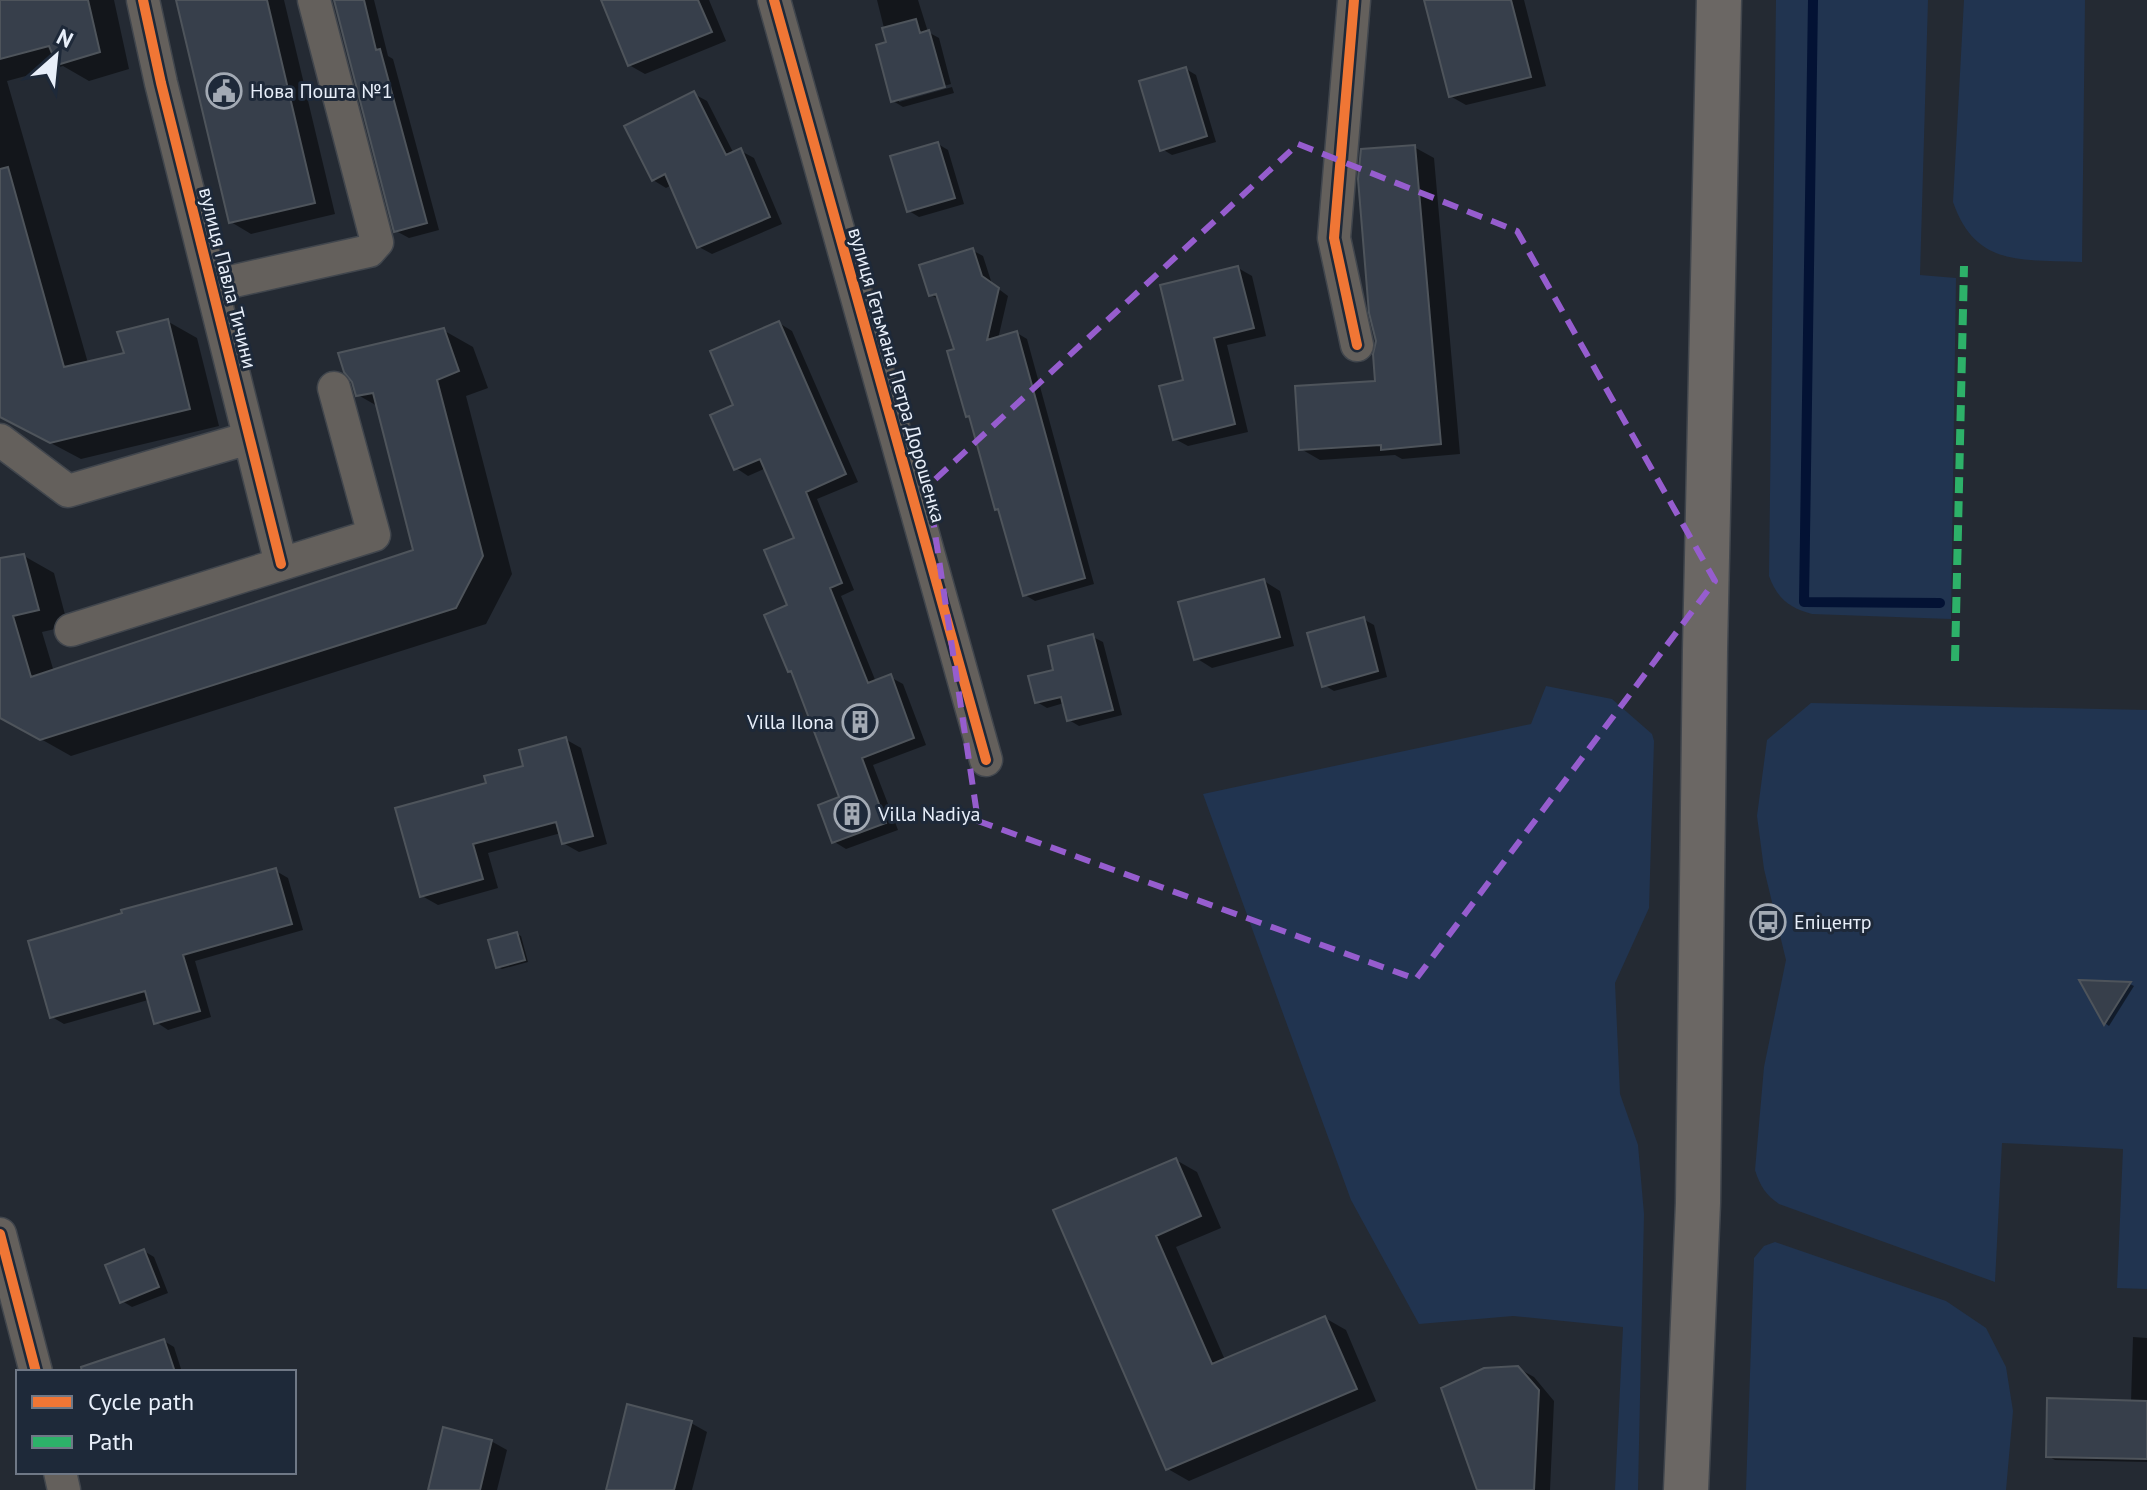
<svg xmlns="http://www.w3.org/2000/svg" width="2147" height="1490" font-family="'PT Sans',sans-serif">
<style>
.green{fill:#213450}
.shadow{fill:#0007}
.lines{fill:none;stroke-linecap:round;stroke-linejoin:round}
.stream{stroke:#031234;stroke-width:10}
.building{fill:#373f4b;stroke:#4e545b;stroke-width:2}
.street-casing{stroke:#41464d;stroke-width:35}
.highway-casing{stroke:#41464d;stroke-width:47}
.street{stroke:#64605c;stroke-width:32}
.highway{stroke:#6b6764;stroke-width:44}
.quiet{stroke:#2db169;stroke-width:8;stroke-dasharray:16 8;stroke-linecap:butt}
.cycleway-casing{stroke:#1e2939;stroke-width:15}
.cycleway{stroke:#f07635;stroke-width:10}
.marked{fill:none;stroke:#965dce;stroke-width:6;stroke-dasharray:16 10;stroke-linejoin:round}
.labels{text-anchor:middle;stroke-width:6;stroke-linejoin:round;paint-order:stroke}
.poi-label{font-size:20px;fill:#e8effa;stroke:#1e2939;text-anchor:start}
.street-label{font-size:20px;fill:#e8effa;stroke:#1e2939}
</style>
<rect width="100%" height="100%" fill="#242a33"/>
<path class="green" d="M 1776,0 L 1928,0 L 1920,275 L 1956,278 L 1951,619 L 1812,614 C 1789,608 1777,598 1769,576 Z
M 1964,0 L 2085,0 L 2082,262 C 2022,259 1976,268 1953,202 Z
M 1546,686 L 1612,699 L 1652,734 L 1654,741 L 1649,908 L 1615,983 L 1620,1094 L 1638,1145 L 1644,1214 L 1638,1490 L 1615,1490 L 1623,1327 L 1513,1316 L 1419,1324 L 1351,1200 L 1203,794 L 1531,724 Z
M 1811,703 L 2147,710 L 2147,1289 L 2117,1288 L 2123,1149 L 2002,1143 L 1995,1282 L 1779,1204 C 1766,1195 1760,1186 1755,1170 L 1764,1067 L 1786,960 L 1764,869 L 1757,816 L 1767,740 Z
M 1775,1242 L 1946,1301 L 1986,1328 L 2006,1367 L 2013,1411 L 2006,1490 L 1746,1490 L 1754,1258 L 1764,1246 Z"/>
<path class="shadow" d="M 0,0 L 114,0 L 129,69 L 89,81 L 63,66 L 7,81 L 88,363 L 126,355 L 167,321 L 197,338 L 219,426 L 81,459 L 32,433 L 0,410 Z
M 178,0 L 284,0 L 335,214 L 251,234 L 231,222 Z
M 336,0 L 374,0 L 388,56 L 393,59 L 439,230 L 409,238 L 396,231 Z
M 603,0 L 709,0 L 726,41 L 645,74 L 629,65 Z
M 877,0 L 918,0 L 928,32 L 939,38 L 951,84 L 899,98 L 899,102 L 952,87 L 954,93 L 903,107 L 893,101 L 888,44 Z
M 1426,0 L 1524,0 L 1546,86 L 1466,105 L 1450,96 Z
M 1186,69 L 1196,75 L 1216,142 L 1172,155 L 1162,149 Z
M 694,94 L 707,101 L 734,154 L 741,151 L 754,158 L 782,224 L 712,254 L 699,247 L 672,185 L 666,188 L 653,180 Z
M 938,144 L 948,150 L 964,204 L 919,217 L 909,211 Z
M 1414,147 L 1434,158 L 1460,454 L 1402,459 L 1395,455 L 1320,460 L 1301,449 L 1378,383 Z
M 972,250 L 983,256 L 992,284 L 1008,296 L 998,339 L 1017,333 L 1027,339 L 1094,584 L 1035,601 L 1025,595 L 1001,511 L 997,509 L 971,418 L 968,416 L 956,350 L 940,300 L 931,295 Z
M 1238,268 L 1252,276 L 1266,336 L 1227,345 L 1248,432 L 1188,446 L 1175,439 L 1186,381 Z
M 779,323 L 792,331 L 858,482 L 817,499 L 854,590 L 841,596 L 876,682 L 890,677 L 903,684 L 926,745 L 873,765 L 898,830 L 846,849 L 833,841 L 842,798 L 795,674 L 789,671 L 790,607 L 797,539 L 766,468 L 748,476 L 736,468 L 736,406 Z
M 443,330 L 473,347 L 488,388 L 466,396 L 512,574 L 486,624 L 71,756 L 0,716 L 0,561 L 24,556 L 54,573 L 68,626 L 42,632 L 54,672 L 415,552 L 379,407 L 358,395 Z
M 1264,581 L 1280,591 L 1294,646 L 1212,668 L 1196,658 Z
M 1363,619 L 1374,625 L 1387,677 L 1334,691 L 1324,685 Z
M 1093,637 L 1103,642 L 1122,715 L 1079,726 L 1069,720 L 1064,703 L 1047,708 L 1037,702 L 1056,671 Z
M 565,739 L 581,748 L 607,844 L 579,852 L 563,843 L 561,833 L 488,853 L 498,888 L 438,905 L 422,896 L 489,784 L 526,768 Z
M 276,871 L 288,878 L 303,930 L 195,961 L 211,1017 L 168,1030 L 156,1022 L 148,1000 L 64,1024 L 52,1017 Z
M 516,934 L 521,936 L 528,962 L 502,969 L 498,967 Z
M 2082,983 L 2130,984 L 2134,986 L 2109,1026 L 2106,1024 Z
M 1176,1160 L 1197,1172 L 1221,1228 L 1176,1247 L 1225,1360 L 1325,1318 L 1346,1330 L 1376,1401 L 1189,1481 L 1168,1469 L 1056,1211 Z
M 144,1251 L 154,1257 L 168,1293 L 132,1307 L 122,1301 Z
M 2133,1337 L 2147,1338 L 2147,1462 L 2055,1460 L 2048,1456 L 2131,1402 Z
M 164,1341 L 174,1347 L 182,1372 L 73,1372 Z
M 1518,1368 L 1534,1377 L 1554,1401 L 1550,1490 L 1479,1490 Z
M 691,1423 L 707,1432 L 692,1490 L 608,1490 Z
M 491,1441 L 507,1450 L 497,1490 L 430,1490 Z"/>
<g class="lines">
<path class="stream" d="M 1813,0 L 1804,602 L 1940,603"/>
</g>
<path class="building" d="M 0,0 L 88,0 L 100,52 L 57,65 L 49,46 L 0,59 Z
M 176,0 L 267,0 L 315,203 L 229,223 Z
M 334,0 L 364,0 L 376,50 L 380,49 L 427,223 L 394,232 Z
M 601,0 L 698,0 L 712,32 L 628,66 Z
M 1424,0 L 1511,0 L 1531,77 L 1449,97 Z
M 916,19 L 920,33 L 929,30 L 945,87 L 891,102 L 876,45 L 886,42 L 882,28 Z
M 1186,67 L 1207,136 L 1160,151 L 1139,81 Z
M 694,91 L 726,155 L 741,148 L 770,217 L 697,248 L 665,174 L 652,181 L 624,126 Z
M 938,142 L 955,198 L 907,212 L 890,156 Z
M 1415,145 L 1441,444 L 1381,450 L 1381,445 L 1299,450 L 1295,386 L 1375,381 L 1373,354 L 1376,341 L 1369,313 L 1358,179 L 1361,149 Z
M 8,167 L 64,367 L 124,353 L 117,332 L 168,319 L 190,409 L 50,443 L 0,417 L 0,169 Z
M 973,248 L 982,276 L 999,288 L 987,340 L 1017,331 L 1085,578 L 1023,596 L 998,509 L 995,510 L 969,416 L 966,417 L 947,351 L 954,349 L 936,294 L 929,296 L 919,265 Z
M 1238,266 L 1254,328 L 1214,338 L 1235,424 L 1173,440 L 1159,386 L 1183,380 L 1160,285 Z
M 779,321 L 846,474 L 806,492 L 842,583 L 830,588 L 868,683 L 891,674 L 914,738 L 862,758 L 886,823 L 832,843 L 818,805 L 839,797 L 791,671 L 788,672 L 764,615 L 787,605 L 764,550 L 794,538 L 760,459 L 734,470 L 710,415 L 733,405 L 710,351 Z
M 444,328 L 459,371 L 437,380 L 483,556 L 456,608 L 40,740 L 0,718 L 0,558 L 24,554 L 39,610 L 13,616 L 31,677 L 413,550 L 373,393 L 356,396 L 352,382 L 344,372 L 338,353 Z
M 1264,579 L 1280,637 L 1194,660 L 1178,602 Z
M 1364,617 L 1378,671 L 1322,687 L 1307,633 Z
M 1093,634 L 1113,710 L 1067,721 L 1061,697 L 1035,703 L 1028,676 L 1053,670 L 1048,646 Z
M 566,737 L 593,836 L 562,844 L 556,822 L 473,844 L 483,879 L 420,897 L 395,808 L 486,783 L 484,776 L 523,766 L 519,750 Z
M 276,868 L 292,924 L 183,955 L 200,1011 L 154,1024 L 145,991 L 50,1018 L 28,941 L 122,913 L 121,910 Z
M 517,932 L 525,960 L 496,968 L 488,940 Z
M 2079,980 L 2131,982 L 2104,1025 Z
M 1176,1158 L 1201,1216 L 1156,1236 L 1212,1364 L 1325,1316 L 1357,1389 L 1166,1470 L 1053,1210 Z
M 144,1249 L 159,1287 L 120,1303 L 105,1265 Z
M 164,1339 L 175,1372 L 82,1372 L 81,1367 Z
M 1518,1366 L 1539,1390 L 1534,1490 L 1477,1490 L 1441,1388 L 1484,1368 Z
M 2047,1398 L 2147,1401 L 2147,1459 L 2046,1457 Z
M 627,1404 L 692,1421 L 674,1490 L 606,1490 Z
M 443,1427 L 492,1440 L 480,1490 L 428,1490 Z"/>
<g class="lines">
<defs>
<path id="street" d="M 143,0 L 161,83 L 281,564
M 774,0 L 986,760
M 1354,0 L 1334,238 L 1357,345
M 212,286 L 369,251 L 377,242 L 314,0
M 0,440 L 68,491 L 249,438
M 71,630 L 374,535 L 334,388
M 0,1234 L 36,1372
M 60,1472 L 64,1490"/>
<path id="highway" d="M 1686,1490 L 1698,1203 L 1705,650 L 1719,0"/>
</defs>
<use href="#street" class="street-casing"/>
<use href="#highway" class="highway-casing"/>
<use href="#street" class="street"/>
<use href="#highway" class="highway"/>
<path class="quiet" d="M 1955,661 L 1964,266"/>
<defs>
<path id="cycleway" d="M 143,0 L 161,83 L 281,564
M 774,0 L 986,760
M 1354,0 L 1334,238 L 1357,345
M 0,1234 L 36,1372"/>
</defs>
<use href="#cycleway" class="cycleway-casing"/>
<use href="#cycleway" class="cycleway"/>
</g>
<path class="marked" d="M 1298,144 L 1517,231 L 1715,581 L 1416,979 L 978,821 L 928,486 Z"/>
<defs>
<symbol id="civic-ring" viewBox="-11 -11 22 22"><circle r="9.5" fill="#1e2939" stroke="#a3aab4" stroke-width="1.5"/><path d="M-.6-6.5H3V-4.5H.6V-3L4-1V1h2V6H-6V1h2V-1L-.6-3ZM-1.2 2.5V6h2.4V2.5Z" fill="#a3aab4"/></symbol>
<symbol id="building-ring" viewBox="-11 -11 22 22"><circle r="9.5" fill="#1e2939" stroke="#a3aab4" stroke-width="1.5"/><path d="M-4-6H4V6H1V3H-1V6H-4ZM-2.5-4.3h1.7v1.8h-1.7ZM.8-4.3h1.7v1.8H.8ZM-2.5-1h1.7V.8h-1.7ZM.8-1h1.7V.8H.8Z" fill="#a3aab4"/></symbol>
<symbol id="bus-ring" viewBox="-11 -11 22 22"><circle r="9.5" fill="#1e2939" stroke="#a3aab4" stroke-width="1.5"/><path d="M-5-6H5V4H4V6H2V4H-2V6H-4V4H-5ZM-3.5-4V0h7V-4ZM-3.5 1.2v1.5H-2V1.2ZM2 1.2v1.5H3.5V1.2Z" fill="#a3aab4"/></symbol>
</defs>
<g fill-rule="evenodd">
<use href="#civic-ring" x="204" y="71" width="40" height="40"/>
<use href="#building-ring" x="840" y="702" width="40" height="40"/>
<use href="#building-ring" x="832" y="794" width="40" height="40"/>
<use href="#bus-ring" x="1748" y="902" width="40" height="40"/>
</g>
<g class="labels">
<g class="poi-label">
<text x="250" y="98">Нова Пошта №1</text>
<text x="834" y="729" text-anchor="end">Villa Ilona</text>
<text x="878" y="821">Villa Nadiya</text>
<text x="1794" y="929">Епіцентр</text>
</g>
<g class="street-label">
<text transform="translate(228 278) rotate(76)" y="7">вулиця Павла Тичини</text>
<text transform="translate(897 375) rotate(74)" y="7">вулиця Гетьмана Петра Дорошенка</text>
</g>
</g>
<rect x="16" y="1370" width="280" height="104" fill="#1e2939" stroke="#6f7886" stroke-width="2"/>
<rect x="32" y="1396" width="40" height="12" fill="#f07635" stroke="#6f7886" stroke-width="2"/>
<text x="88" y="1410" font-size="24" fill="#e8effa">Cycle path</text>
<rect x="32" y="1436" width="40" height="12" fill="#2db169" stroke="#6f7886" stroke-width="2"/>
<text x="88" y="1450" font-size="24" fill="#e8effa">Path</text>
<g transform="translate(56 56) rotate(27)" stroke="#1e2939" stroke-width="6" paint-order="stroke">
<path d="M0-6L14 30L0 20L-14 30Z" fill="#e8effa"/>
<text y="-12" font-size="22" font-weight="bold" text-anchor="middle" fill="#e8effa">N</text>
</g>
</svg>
